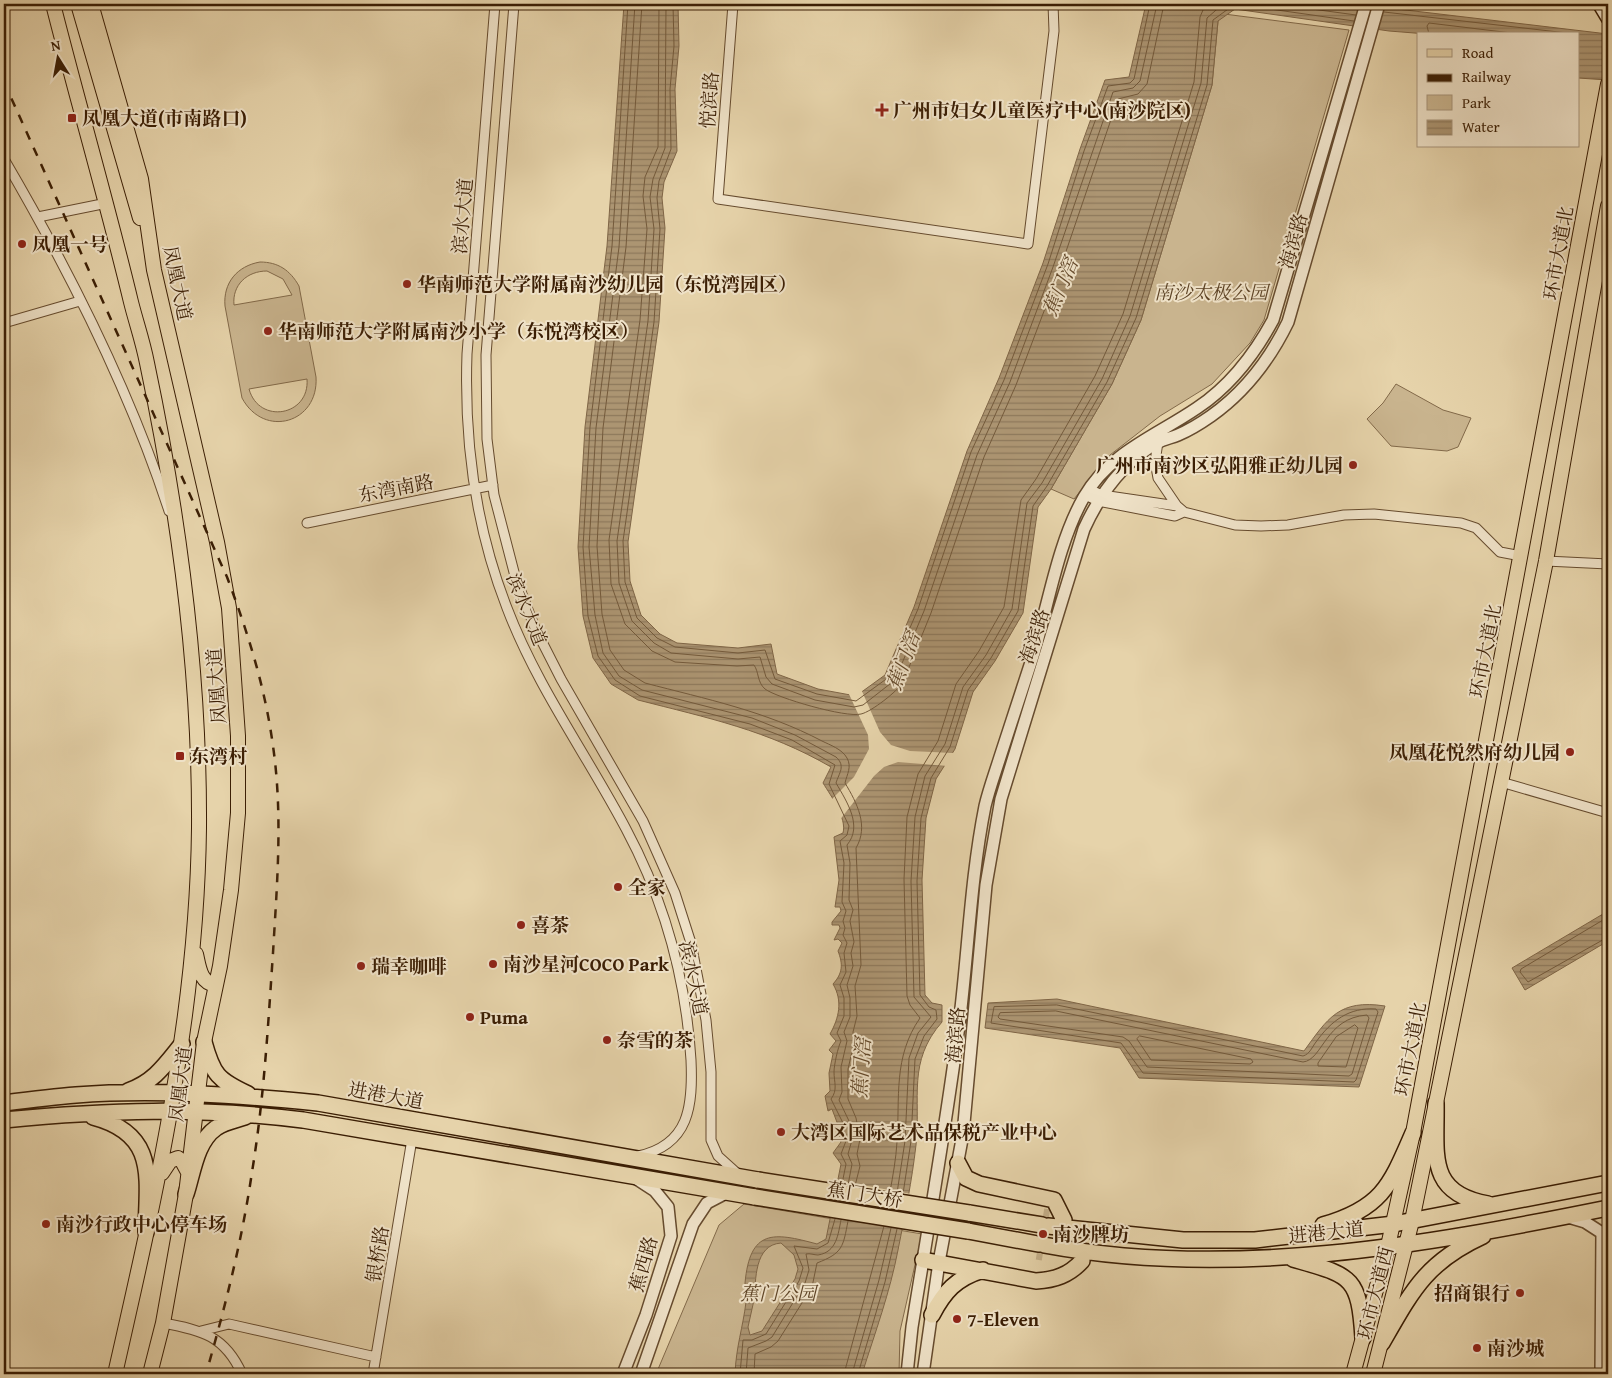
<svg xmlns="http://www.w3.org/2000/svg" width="1612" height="1378" font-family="'Gentium Book Plus','Noto Serif SC',serif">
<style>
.park{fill:#c9b48e;stroke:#826949;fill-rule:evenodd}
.water{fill:url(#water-rules);stroke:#7f6546;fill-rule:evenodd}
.pier{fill:#e6d3aa}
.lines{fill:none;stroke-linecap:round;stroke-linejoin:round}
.shore{stroke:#745a3b;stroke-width:1}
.trunk-tunnel{stroke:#c4af89;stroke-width:15;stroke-dasharray:15 8;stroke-linecap:butt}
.minor-casing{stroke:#664b2e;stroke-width:11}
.tertiary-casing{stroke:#664b2e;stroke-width:14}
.secondary-casing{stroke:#3b1e04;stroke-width:15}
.primary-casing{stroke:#3b1e04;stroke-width:16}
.trunk-casing{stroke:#3b1e04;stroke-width:18}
.minor{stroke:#efe2c8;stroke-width:9}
.tertiary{stroke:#efe2c8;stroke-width:11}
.secondary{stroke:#efe2c8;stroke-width:12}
.primary{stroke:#e6d3aa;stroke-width:14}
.trunk{stroke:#e6d3aa;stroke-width:15}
.rail{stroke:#3b1e04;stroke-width:2.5;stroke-dasharray:9 9;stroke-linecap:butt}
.trunk-bridge-casing{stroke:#3b1e04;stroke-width:18;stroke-linecap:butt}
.trunk-bridge{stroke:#e6d3aa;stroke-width:15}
.poi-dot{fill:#8f2418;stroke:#efe2c8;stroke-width:2}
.labels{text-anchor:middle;stroke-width:4;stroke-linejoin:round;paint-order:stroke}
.street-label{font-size:19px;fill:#3b1e04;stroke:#efe2c8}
.poi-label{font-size:19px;font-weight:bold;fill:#3b1e04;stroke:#efe2c8;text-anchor:start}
.park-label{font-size:19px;font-style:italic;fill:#5e4426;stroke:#efe2c8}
.water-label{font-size:20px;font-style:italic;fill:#63482a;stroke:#efe2c8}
</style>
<defs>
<pattern id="water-rules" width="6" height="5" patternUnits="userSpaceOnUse" patternTransform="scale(1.25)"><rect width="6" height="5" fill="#ac9572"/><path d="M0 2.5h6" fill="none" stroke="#8d795b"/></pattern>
</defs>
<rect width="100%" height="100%" fill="#e6d3aa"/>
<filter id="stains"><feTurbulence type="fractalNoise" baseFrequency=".004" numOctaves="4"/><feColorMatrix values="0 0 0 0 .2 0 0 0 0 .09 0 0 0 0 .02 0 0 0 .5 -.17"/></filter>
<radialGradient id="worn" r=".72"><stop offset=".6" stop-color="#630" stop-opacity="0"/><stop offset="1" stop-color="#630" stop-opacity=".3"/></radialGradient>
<path class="park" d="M 1224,14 L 1349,30 L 1264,320 L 1250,343 L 1212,384 L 1160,416 L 1110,455 L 1074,499 L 1051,489 L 1112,384 L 1141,320 L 1212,85 L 1218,21 Z
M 260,262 C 278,262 290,270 299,286 L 316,377 C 319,423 264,439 242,398 L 225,306 C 223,283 237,266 260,262 ZM 267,271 L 283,279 L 292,295 L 234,305 C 232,285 247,271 267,271 ZM 307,379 C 310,416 259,425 249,389 Z
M 1396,384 L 1443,410 L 1471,418 L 1458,447 L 1447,451 L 1391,446 L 1367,419 L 1383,403 Z
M 744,1204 L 922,1234 L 900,1331 L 899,1374 L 656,1374 L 719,1225 Z"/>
<path class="water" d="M 624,4 L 678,4 L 679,46 L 675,89 L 677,151 L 664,182 L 662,198 L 665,228 L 659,322 L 628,542 L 630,581 L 641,615 L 660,634 L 677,643 L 738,648 L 771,644 L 777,674 L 818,689 L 856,696 L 885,675 L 914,607 L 967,451 L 999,378 L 1043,263 L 1080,149 L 1105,80 L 1129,77 L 1146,4 L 1355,4 L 1608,34 L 1608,80 L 1578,78 L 1578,34 L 1427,34 L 1389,31 L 1235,9 L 1218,21 L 1212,85 L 1141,320 L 1112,384 L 1051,489 L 1038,507 L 1023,613 L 995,661 L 973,692 L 955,749 L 936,779 L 926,818 L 922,880 L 925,995 L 932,1003 L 942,1005 L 942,1022 C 907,1062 921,1097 916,1145 C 912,1180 905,1215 898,1250 C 890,1292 875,1333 862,1374 L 735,1374 C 736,1347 743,1327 746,1302 C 746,1296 745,1289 745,1283 C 750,1229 773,1232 817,1244 L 826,1239 L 841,1164 L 833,1153 L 841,1142 L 836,1128 L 838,1125 L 832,1109 L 828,1111 L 825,1096 L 830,1091 L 829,1073 L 833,1054 L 829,1050 L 836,1041 L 830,1034 C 839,1018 843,1001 833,984 C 843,973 843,964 838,951 L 842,943 L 838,939 L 834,940 L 840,928 L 839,925 L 832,925 L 832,922 L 841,911 L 840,907 L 835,907 L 839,880 L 834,837 L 843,833 C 847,818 831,796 823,783 L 831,767 C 767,730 708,718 638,700 L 611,684 L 593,658 L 583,616 L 578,547 L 585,427 L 607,246 ZM 781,1243 L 794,1255 L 798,1269 L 795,1279 L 762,1331 L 750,1335 L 748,1327 C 750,1318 752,1309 754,1300 C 756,1280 754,1245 781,1243 Z
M 1608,911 L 1608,941 L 1525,990 L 1512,968 Z
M 1057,999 L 1304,1051 C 1328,1018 1339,999 1385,1006 L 1359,1087 L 1139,1078 L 1120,1048 L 985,1028 L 988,1003 Z"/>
<path class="pier" d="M 861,689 L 880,732 L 891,745 L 910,751 L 955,753 L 947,766 L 898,762 L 884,767 L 874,776 L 839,821 L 830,801 L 854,777 L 869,749 L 868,735 L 848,692 L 856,693 Z
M 835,1180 L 911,1194 L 905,1229 L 828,1216 Z"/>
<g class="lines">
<path class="shore" d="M 628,4 L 612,246 L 590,427 L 583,547 L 588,616 L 598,656 L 615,680 L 640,696 L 750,724 L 792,740 L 835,765 L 829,784 L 849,826 L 847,835 L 840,841 L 844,863 L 842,902 L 846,911 L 843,921 L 845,928 L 843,935 L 847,943 L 844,953 L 846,972 L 840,985 L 844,998 L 844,1016 L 837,1033 L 841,1041 C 838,1047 834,1065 834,1072 C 834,1082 838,1090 831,1099 L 843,1123 L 846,1141 L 841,1154 L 846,1164 L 842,1184
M 635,4 L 619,247 L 596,428 L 589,547 L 595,615 L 603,653 L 619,676 L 642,690 L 752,718 L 795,735 L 836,757 C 846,766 839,773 836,783 C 847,802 863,826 847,845 L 850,863 L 849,900 L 853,910 L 850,921 L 854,942 L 851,953 L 853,966 L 847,985 L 850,998 L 850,1017 L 844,1032 L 847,1041 L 841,1067 L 842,1092 L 839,1100 L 849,1121 L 852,1140 L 848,1154 L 852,1164 L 848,1185
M 642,4 L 626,247 L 603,428 L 597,546 L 602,614 L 610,650 L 624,670 L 645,683 C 706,699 765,711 822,741 C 830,745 842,749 847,758 C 852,767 847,774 845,783 C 857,803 869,826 856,848 L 861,965 L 855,986 L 857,1016 L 853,1032 L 854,1043 L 848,1069 L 848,1099 L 856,1118 L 860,1139 L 857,1154 L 860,1166 L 855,1186
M 659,4 L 658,147 L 645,177 L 643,196 L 647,229 L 640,320 L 609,540 L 611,584 L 625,624 L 652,651 L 675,662 L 737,666 L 754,665 C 759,672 757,682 765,689 C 777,698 846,718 861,714 C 871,712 898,691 903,682 L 931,613 L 984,457 L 1016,385 L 1060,269 L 1118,99 L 1138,94 L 1147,84 L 1164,4
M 666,4 L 665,148 L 653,179 L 650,197 L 654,229 L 648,321 L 617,541 L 619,583 L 632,621 L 654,643 L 671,653 L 738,659 L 760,657 L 766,677 L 772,684 L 815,700 L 854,707 L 863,705 L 895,680 L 924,611 L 977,455 L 1010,382 L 1053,267 L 1113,92 L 1133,88 L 1140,81 L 1157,4
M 673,4 L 674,46 L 670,89 L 671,149 L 659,181 L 657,198 L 660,229 L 654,322 L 623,541 L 625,582 L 637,618 L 657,638 L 675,647 L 738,653 L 765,650 L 775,679 L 817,694 L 856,701 L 889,677 L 918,609 L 971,452 L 1004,380 L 1048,264 L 1084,151 L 1108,86 L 1130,83 L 1134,79 L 1150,4
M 1275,4 L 1356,15
M 1384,12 L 1576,34
M 1429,34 L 1427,26 L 1429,23 L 1520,34
M 1608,917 L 1521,969 L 1520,972 L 1528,982 L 1608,937
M 1057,1005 L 1303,1056 C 1310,1054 1312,1047 1316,1042 C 1331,1021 1349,1007 1376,1009 L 1378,1012 L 1356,1080 L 1354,1082 L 1143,1073 L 1121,1043 L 991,1023 L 994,1007 Z
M 1056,1011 L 1303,1062 C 1323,1060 1325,1018 1367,1015 L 1369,1018 L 1352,1074 L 1349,1076 L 1147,1067 L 1129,1041 L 1123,1037 L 1000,1019 L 998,1017 L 1000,1013 Z
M 1355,1025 L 1358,1028 L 1346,1067 L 1318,1066 L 1318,1063 L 1336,1037 Z
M 1140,1036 L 1251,1059 L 1253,1062 L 1250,1064 L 1151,1060 L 1137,1039 Z
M 890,1192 C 893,1175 896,1159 897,1142 C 900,1097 893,1057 920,1018 L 910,1005 L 907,996 L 904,879 L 907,817 L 918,774 L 938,741 L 956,684 L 979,651 L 1004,607 L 1021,500 L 1036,479 L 1095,376 L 1123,314 L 1194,82 L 1200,17 L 1203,10 L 1210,4
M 897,1193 L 905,1141 L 909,1058 L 918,1033 L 931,1017 L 914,997 L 911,881 L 915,817 L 925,776 L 945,744 L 963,687 L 986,655 L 1012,609 L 1027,503 L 1042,483 L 1102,379 L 1130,316 L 1201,83 L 1207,18 L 1223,4
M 903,1194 L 911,1141 L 915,1059 L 924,1036 L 937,1019 L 936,1010 L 929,1007 L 920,995 L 917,881 L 921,818 L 931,778 L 950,747 L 968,690 L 991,658 L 1018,611 L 1033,506 L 1047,486 L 1107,382 L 1136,318 L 1207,85 L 1213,20 L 1235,4 L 1354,21
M 740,1374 L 743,1340 L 752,1340 L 766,1334 L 799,1281 L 803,1268 L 794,1246 L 817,1249 L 828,1243 L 835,1219
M 746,1374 L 748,1348 L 766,1341 L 772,1337 L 805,1283 L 809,1270 L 806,1254 C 810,1253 814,1255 818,1255 C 837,1252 838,1234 841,1220
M 754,1374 L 755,1354 L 771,1347 L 778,1341 L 812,1287 L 817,1263 C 843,1253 843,1247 848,1221
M 844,1374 L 884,1226
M 852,1374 L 879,1280 L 891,1228
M 858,1374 L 885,1282 L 897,1229"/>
<path class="trunk-tunnel" d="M 1043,1216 L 1049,1217
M 1037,1252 L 1043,1253"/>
<defs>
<path id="minor" d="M 495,4 L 467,354 C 464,441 475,526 507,608 C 537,687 587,755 626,829 C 664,900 686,980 691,1060 C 693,1105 690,1145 638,1156
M 514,4 L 486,355 L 487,439 L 494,495 L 515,576 L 535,628 L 561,679 L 643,821 L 675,893 L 691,943 L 706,1020 L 711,1072 L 711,1140 L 718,1156 L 738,1174
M 733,4 L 718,199 L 1028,244 L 1054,31 L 1053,4
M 4,159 C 69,270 129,388 169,511
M 38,217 L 107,203
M 4,323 L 80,301
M 1158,442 L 1155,462 L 1158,478 L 1177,506
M 1085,495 L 1098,501 L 1175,516 L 1184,512 L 1177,506 L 1102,495 L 1089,489
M 1184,512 L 1235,525 L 1261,526 L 1288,525 L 1344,515 L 1374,514 L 1461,523 L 1476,528 L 1500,552 L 1521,556
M 307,523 L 493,485
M 1546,561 L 1608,564
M 1501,782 L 1608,813
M 163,1323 C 202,1330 225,1336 242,1374
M 201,1331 L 229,1324 L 376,1357
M 373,1374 L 412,1139"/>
<path id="tertiary" d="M 1568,1217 L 1585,1222 L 1602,1233 L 1601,1374
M 623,1374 L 646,1315 L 671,1236 L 668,1207 L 655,1191 L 635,1178
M 641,1374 L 693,1224 L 707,1203 L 728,1192
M 907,1374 L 912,1327 C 928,1229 945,1131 958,1033 C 968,958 970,881 985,806 C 989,789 995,773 1000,757 C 1011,724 1022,690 1033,656 C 1048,606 1058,542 1084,497 C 1110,452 1156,436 1197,408 C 1230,386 1254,355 1273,320 L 1366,4
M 923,1374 L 939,1262 L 963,1134 L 986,885 L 1001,799 L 1084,529 C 1100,494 1123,462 1157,443 C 1163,439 1171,438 1178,435 C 1190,430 1201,423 1211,416 C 1245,392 1270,359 1288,322 L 1379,4"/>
<path id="secondary" d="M 1599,4 L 1608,19"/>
<path id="primary" d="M 53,4 C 78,103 107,202 131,302 C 136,322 143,342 147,363 C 179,515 200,673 199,828 C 197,1014 156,1194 115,1374
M 78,4 L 140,218
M 91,4 L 141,179 L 154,270 L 217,542 L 229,608 L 238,736 L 238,813 L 231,890 L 220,966 L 204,1042 L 186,1194 L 163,1323 L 150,1374
M 196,954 C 199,967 200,983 216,985
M 162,1173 L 170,1161 L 178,1158 L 182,1161 L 189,1174
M 1353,1374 L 1388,1246 L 1413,1133 L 1608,84
M 1373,1374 L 1412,1221 L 1546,561 L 1608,206"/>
<path id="trunk" d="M 204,1042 C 213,1075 218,1080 248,1094
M 128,1091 C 154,1082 165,1065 182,1044
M 4,1103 C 28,1100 52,1097 76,1095 C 156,1089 238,1095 318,1103 L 758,1180
M 1436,1103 C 1437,1154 1426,1193 1488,1204
M 93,1117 C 158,1134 147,1178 146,1232
M 4,1120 C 108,1110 199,1107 303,1120 L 755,1197
M 958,1163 L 966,1178 L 979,1184 L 1054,1200 L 1064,1220
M 186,1194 C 193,1173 196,1142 216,1128 C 224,1122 236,1120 245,1117
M 969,1213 L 1042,1225
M 1323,1225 C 1382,1208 1390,1186 1413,1133
M 1048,1226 L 1183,1240 L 1255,1240 L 1394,1224 L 1608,1183
M 968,1231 L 1038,1244
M 1044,1245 C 1231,1280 1425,1245 1608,1208
M 1293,1259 C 1351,1276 1359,1275 1363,1338
M 923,1260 L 1036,1281 C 1055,1280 1069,1275 1082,1261
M 932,1315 C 944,1292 956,1278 983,1270
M 1382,1343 C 1412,1291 1426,1262 1483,1236"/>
</defs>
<use href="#minor" class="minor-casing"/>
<use href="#tertiary" class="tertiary-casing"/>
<use href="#secondary" class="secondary-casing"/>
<use href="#primary" class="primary-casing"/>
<use href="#trunk" class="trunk-casing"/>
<use href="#minor" class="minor"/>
<use href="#tertiary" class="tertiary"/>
<use href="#secondary" class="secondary"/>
<use href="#primary" class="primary"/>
<use href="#trunk" class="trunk"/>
<path class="rail" d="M 4,82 L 227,577 C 248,633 265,687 273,746 C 283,815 277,884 273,953 C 268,1026 264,1099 252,1172 C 242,1241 225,1307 206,1374"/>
<defs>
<path id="trunk-bridge" d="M 758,1180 L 969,1213
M 755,1197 L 968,1231"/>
</defs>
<use href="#trunk-bridge" class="trunk-bridge-casing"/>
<use href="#trunk-bridge" class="trunk-bridge"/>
</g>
<g class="poi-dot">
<path d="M879.5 102.5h5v5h5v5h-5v5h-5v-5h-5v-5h5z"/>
<rect x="67" y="113" width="10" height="10" rx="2.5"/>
<circle cx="22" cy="244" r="5"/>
<circle cx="407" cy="284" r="5"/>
<circle cx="268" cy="331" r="5"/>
<circle cx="1353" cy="465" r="5"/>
<circle cx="1570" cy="752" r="5"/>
<rect x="175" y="751" width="10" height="10" rx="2.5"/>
<circle cx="618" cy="887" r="5"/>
<circle cx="521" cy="925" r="5"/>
<circle cx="493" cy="964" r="5"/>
<circle cx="361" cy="966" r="5"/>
<circle cx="470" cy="1017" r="5"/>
<circle cx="607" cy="1040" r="5"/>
<circle cx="781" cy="1132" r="5"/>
<circle cx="46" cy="1224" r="5"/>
<circle cx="1043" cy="1234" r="5"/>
<circle cx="1520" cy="1293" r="5"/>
<circle cx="957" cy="1319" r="5"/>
<circle cx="1477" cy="1348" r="5"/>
</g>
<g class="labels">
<g class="street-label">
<text transform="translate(709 100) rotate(-86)" y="7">悦滨路</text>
<text transform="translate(462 216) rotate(-85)" y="7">滨水大道</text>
<text transform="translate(1293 241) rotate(-74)" y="7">海滨路</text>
<text transform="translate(1558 253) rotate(-80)" y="7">环市大道北</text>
<text transform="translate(178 283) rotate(78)" y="7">凤凰大道</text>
<text transform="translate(396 488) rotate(-11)" y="7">东湾南路</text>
<text transform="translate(527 609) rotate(68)" y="7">滨水大道</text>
<text transform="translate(1034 636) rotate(-72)" y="7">海滨路</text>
<text transform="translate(1485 651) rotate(-79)" y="7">环市大道北</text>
<text transform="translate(216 686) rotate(-94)" y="7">凤凰大道</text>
<text transform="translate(694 978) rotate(78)" y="7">滨水大道</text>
<text transform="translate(955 1035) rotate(-85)" y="7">海滨路</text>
<text transform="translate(1410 1049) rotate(-79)" y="7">环市大道北</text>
<text transform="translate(180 1084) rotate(-83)" y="7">凤凰大道</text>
<text transform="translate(386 1095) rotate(10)" y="7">进港大道</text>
<text transform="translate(865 1194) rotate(9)" y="7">蕉门大桥</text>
<text transform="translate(1326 1232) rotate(-6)" y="7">进港大道</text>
<text transform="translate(377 1254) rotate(-81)" y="7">银桥路</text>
<text transform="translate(643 1264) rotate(-74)" y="7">蕉西路</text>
<text transform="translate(1375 1293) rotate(-76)" y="7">环市大道西</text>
</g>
<g class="poi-label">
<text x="893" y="117">广州市妇女儿童医疗中心(南沙院区)</text>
<text x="82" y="125">凤凰大道(市南路口)</text>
<text x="32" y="251">凤凰一号</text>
<text x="417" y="291">华南师范大学附属南沙幼儿园（东悦湾园区）</text>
<text x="278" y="338">华南师范大学附属南沙小学（东悦湾校区）</text>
<text x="1343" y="472" text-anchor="end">广州市南沙区弘阳雅正幼儿园</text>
<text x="1560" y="759" text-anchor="end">凤凰花悦然府幼儿园</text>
<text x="190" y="763">东湾村</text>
<text x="628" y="894">全家</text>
<text x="531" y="932">喜茶</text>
<text x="503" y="971">南沙星河COCO Park</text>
<text x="371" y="973">瑞幸咖啡</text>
<text x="480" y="1024">Puma</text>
<text x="617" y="1047">奈雪的茶</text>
<text x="791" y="1139">大湾区国际艺术品保税产业中心</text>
<text x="56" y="1231">南沙行政中心停车场</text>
<text x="1053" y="1241">南沙牌坊</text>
<text x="1510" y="1300" text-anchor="end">招商银行</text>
<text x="967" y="1326">7-Eleven</text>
<text x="1487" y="1355">南沙城</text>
</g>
<g class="park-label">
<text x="1211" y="299">南沙太极公园</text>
<text x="778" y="1300">蕉门公园</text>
</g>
<g class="water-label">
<text transform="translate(1060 287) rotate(-67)" y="7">蕉门滘</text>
<text transform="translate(903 661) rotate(-70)" y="7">蕉门滘</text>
<text transform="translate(861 1068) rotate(-86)" y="7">蕉门滘</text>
</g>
</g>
<rect width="1612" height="1378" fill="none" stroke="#e6d3aa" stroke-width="20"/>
<rect x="5" y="5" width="1602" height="1368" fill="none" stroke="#3b1e04" stroke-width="2.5"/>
<rect x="10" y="10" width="1592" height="1358" fill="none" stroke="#3b1e04"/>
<rect x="1417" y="32" width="162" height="115" fill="#efe2c8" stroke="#a7947a"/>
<rect x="1427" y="49" width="25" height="8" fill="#e6d3aa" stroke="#a7947a"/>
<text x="1462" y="58" font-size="15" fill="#3b1e04">Road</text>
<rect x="1427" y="74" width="25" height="8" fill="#3b1e04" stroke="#a7947a"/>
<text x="1462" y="82" font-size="15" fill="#3b1e04">Railway</text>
<rect x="1427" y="95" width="25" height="15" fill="#c9b48e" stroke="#a7947a"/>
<text x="1462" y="108" font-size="15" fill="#3b1e04">Park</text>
<rect x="1427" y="120" width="25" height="15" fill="url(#water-rules)" stroke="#a7947a"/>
<text x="1462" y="132" font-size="15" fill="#3b1e04">Water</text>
<g transform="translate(58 58) rotate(349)" stroke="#efe2c8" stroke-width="4" paint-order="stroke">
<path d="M0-4L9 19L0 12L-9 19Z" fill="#3b1e04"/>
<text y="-8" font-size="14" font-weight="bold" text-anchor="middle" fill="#3b1e04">N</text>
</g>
<rect width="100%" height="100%" filter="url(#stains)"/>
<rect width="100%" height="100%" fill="url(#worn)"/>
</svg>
